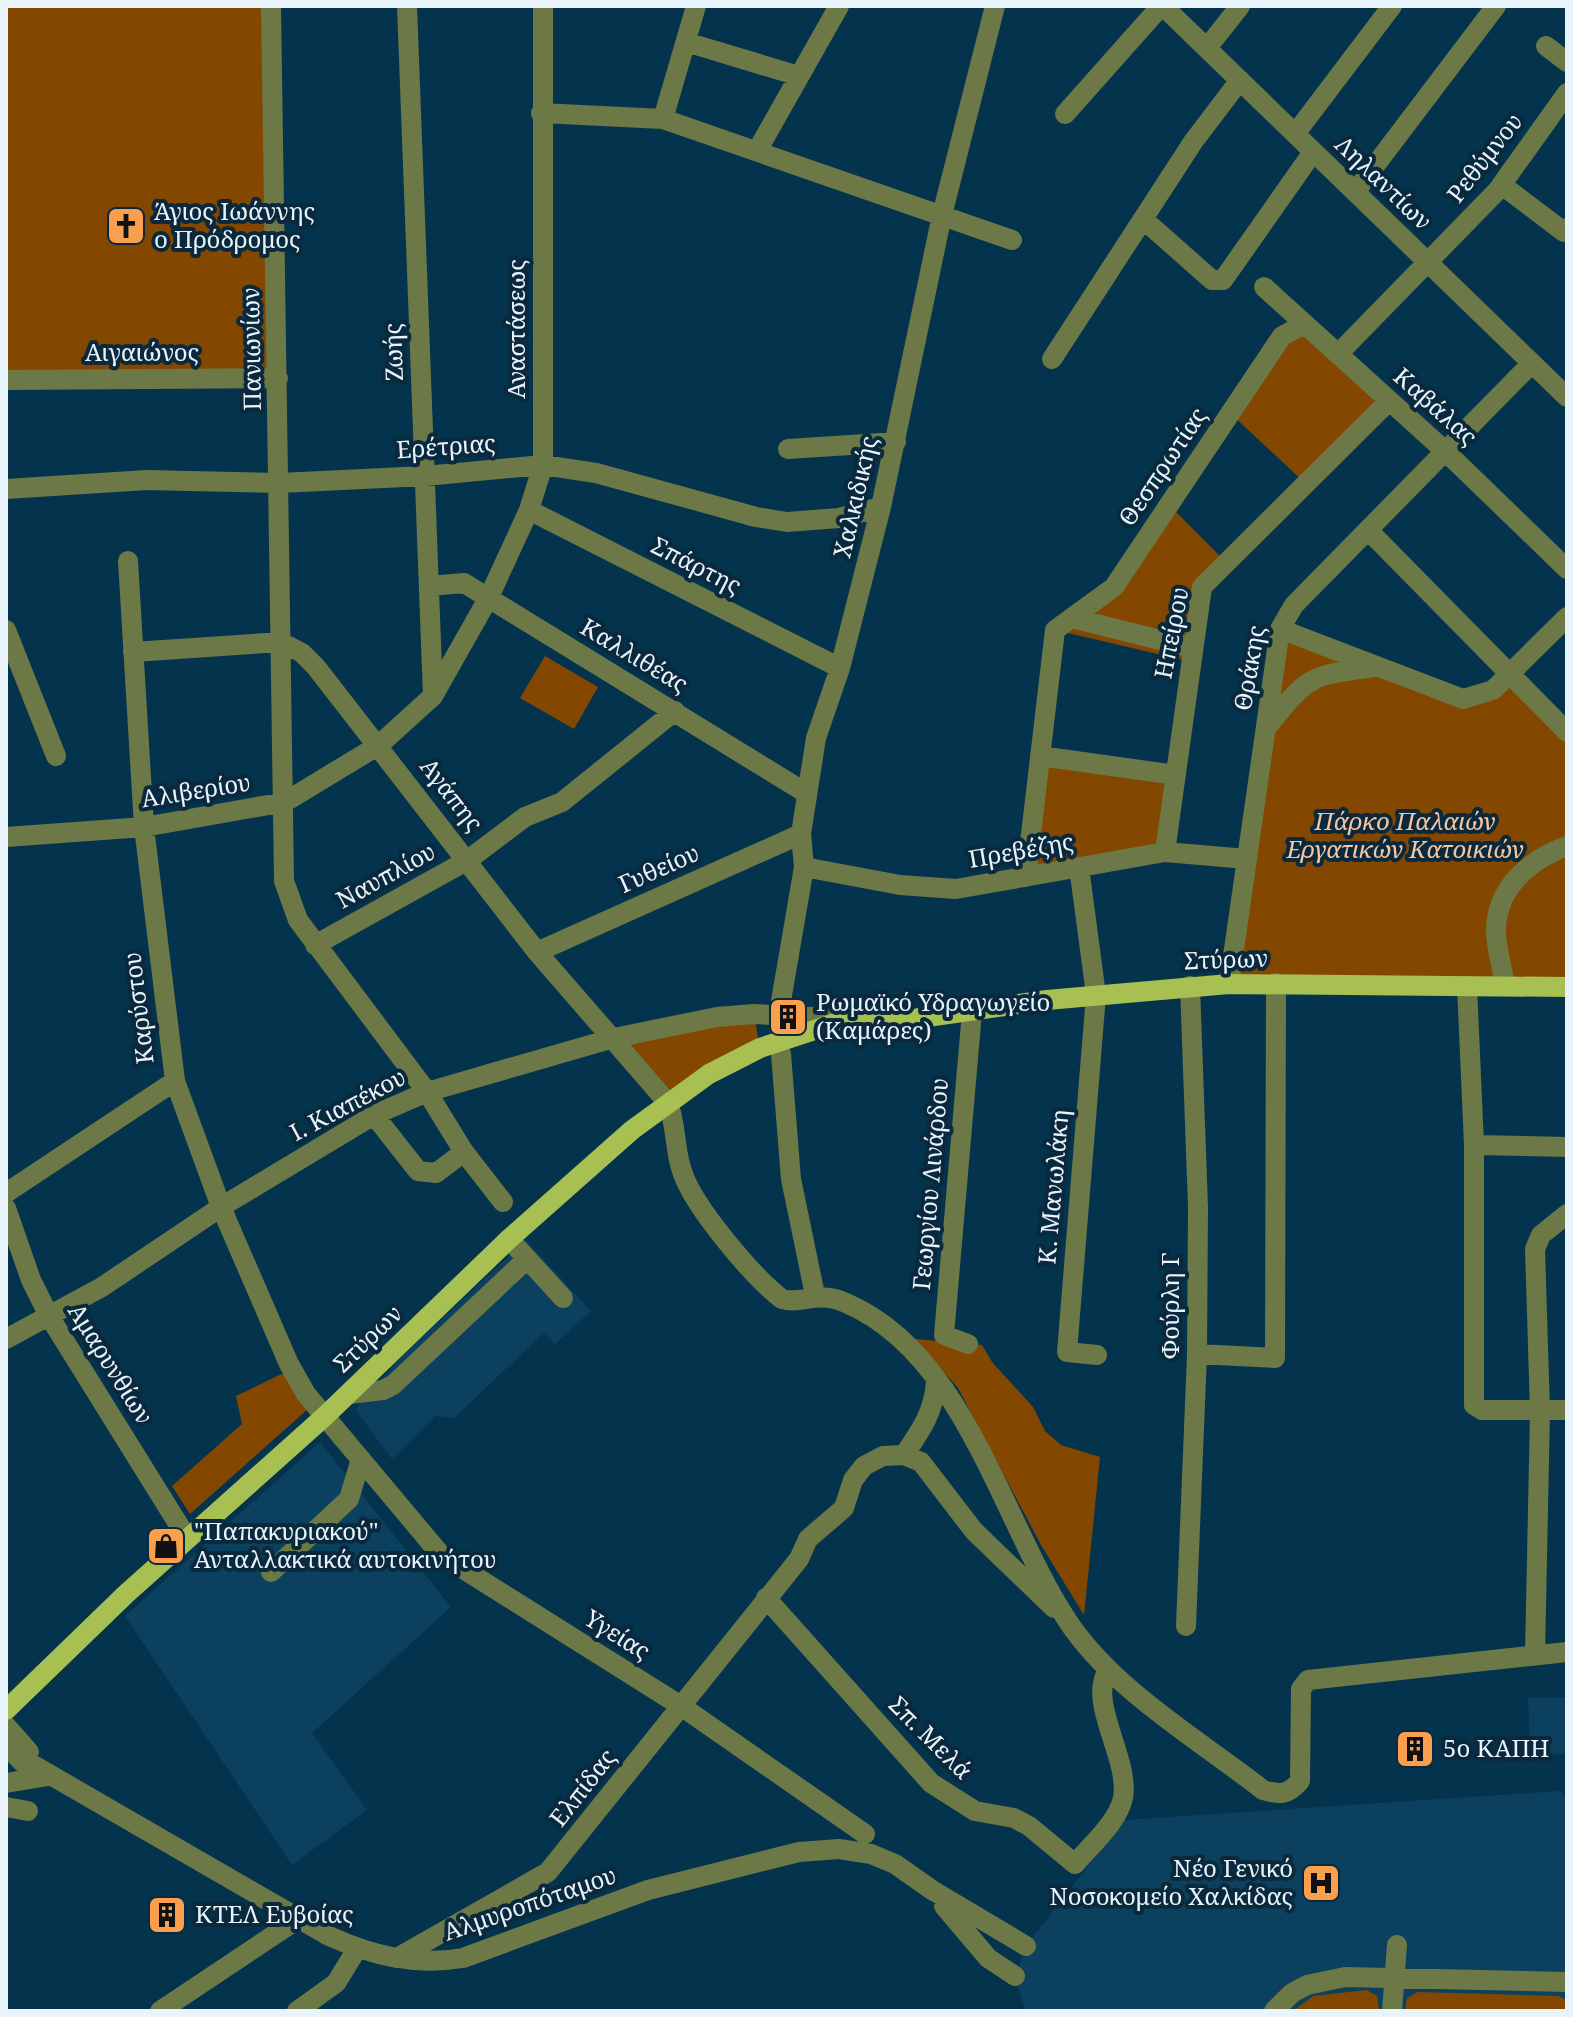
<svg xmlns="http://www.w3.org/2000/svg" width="1573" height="2017" font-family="'Noto Serif',serif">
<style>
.built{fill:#0b415f}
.green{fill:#844700}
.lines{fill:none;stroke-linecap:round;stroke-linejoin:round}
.minor{stroke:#6c7846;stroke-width:20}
.major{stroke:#a8c051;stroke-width:20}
.labels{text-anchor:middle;stroke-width:8;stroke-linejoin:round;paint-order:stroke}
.street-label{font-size:24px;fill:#e8f3fc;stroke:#0a293c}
.poi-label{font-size:24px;fill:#e8f3fc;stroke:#0a293c;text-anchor:start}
.park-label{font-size:24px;font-style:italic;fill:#f7c59d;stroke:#0a293c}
</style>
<rect width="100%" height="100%" fill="#04334e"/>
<path class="built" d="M 526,1240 L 591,1311 L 555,1344 L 544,1333 L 454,1418 L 435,1416 L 392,1459 L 355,1409 L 401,1357 Z
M 320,1442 L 451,1607 L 312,1733 L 367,1810 L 292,1865 L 125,1616 Z
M 1567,1697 L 1567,1754 L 1530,1755 L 1528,1698 Z
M 1560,1791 L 1567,1800 L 1567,2011 L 1025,2011 L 1015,1976 L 1026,1946 L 1124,1820 Z"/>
<path class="green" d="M 6,6 L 271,6 L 278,378 L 6,380 Z
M 1305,324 L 1389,401 L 1306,484 L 1230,413 Z
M 1169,505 L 1227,563 L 1202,588 L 1192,662 L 1055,630 L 1114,587 Z
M 1280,629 L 1463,699 L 1509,675 L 1567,732 L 1567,987 L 1229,984 Z
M 545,656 L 598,687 L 574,729 L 520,698 Z
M 1041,756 L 1176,775 L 1165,852 L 1026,877 Z
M 754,1014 L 760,1048 L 668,1103 L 614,1038 Z
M 915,1339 L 982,1345 L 992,1362 L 1033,1407 L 1045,1431 L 1061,1445 L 1100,1457 L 1084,1615 L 1041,1545 L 958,1388 Z
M 288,1371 L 308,1409 L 190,1514 L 172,1486 L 242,1424 L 236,1396 Z
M 1367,1990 L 1377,1996 L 1379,2009 L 1293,2011 L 1313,1996 Z
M 1418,1992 L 1559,1996 L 1567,2001 L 1567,2011 L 1405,2011 L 1407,1998 Z"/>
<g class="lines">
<path class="minor" d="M 271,6 L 284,881 L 298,920 L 427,1092 L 464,1152 L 436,1173 L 418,1171 L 374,1115
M 407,6 L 433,696
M 1163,6 L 1567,397
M 686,42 L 799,76
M 1546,46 L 1567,62
M 1207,48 L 1240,6
M 541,113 L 663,119 L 1012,240
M 1065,114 L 1161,6
M 663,119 L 696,6
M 1295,134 L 1392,6
M 757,151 L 839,6
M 1502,185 L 1564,232 L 1567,228
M 1355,192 L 1496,6
M 1143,219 L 1212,280 L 1223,280 L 1313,152
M 1264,287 L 1445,451 L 1567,569
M 1338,354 L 1497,191 L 1567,93
M 1052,359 L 1193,142 L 1240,80
M 6,380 L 278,378
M 788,449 L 896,442
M 6,489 L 147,480 L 280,483 L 425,476 L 543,465 L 596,473 L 756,517 L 787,522 L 839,518 L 881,507
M 529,510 L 840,668
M 1368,530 L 1567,732
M 128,561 L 144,827 L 175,1081 L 221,1207 L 289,1364 L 306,1394 L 441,1555 L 681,1706 L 865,1834
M 429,586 L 464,583 L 806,793
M 1072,618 L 1192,648
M 1280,629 L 1463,699 L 1493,690 L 1567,617
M 6,630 L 56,756
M 133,652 L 281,642 L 302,653 L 316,667 L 537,952 L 668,1103 C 677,1126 674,1151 683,1174 C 695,1208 753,1277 782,1299 C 801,1305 818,1290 846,1303 C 964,1353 1002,1521 1067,1620 C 1112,1689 1199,1740 1263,1790 C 1280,1795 1288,1795 1300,1781 L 1301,1689 L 1308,1680 L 1567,1652
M 1266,728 C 1309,676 1307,676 1374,667
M 1040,756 L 1176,775
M 6,837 L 144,827 L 285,802 L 379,745 L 433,696 L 489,597 L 529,510 L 543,465 L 543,6
M 1165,852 L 1202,587 L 1389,401
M 804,867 L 900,885 L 956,889 L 1165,852 L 1247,859
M 1079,867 L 1096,995 L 1067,1352 L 1097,1355
M 1026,877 L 1055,630 L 1114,587 L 1282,336 L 1305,324
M 315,945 L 468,860 L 525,817 L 562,802 L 675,711
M 537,952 L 801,834
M 1229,984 L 1280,629 L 1294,605 L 1532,363
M 1467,986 L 1474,1145 L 1474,1405 L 1482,1410 L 1567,1410
M 1505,986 C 1503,968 1496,949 1496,931 C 1496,888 1529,860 1567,846
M 781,1001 L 804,867 L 801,834 L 816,738 L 840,668 L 881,507 L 942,215 L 995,6
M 781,1054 L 791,1179 L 815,1295
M 1474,1145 L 1567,1147
M 464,1152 L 503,1202
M 6,1193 L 175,1081
M 6,1208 L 31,1280 L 49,1316 L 187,1538
M 509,1239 L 563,1298
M 6,1339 L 102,1287 L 221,1207 L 374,1115 L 427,1092 L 614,1038 L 717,1017 L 754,1014 L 848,1019
M 968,1344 L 944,1335 L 972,1012
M 1197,1354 L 1275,1358 L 1276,983
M 349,1394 L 383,1390 L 393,1385 L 527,1259
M 904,1455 C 921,1430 934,1412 936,1382
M 271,1572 L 349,1499 L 361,1459
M 766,1598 L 931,1783 L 975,1811 L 1014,1818 L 1029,1826 L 1075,1864 C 1090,1846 1118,1822 1123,1798 C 1130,1758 1087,1703 1108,1670
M 1186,1626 L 1197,1354 L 1198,1207 L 1190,986
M 1535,1655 L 1540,1411 L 1535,1249 L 1541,1235 L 1567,1214
M 6,1726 L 29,1752
M 6,1745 L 22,1762 L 35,1766 L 329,1936 C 373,1956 415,1966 463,1958 L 648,1890 L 799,1852 L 839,1849 L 871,1854 L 895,1864 L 932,1890 L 1026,1946
M 6,1783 L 48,1776
M 6,1807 L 28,1811
M 944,1906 L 988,1958 L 1015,1976
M 397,1958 L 548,1872 L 799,1559 L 808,1539 L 844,1508 L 853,1480 L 864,1466 L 883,1456 L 904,1455 L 921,1462 L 974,1531 L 1054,1608
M 160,2011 L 298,1919
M 297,2011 L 336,1983 L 357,1949
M 1274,2011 L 1292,1993 L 1307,1985 L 1345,1977 L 1567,1982
M 1392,2011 L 1397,1945"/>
<path class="major" d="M 878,1024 L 1047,1000 L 1229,984 L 1567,987
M 6,1710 L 126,1594 L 324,1417 L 509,1239 L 632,1130 L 709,1074 L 760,1048 L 848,1019 L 888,1022"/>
</g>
<defs>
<symbol id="church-square" viewBox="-11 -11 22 22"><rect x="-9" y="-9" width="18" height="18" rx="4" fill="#fa9f4e" stroke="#0a293c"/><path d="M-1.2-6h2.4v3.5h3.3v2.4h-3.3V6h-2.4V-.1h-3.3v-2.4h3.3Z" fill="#111"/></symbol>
<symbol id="building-square" viewBox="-11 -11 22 22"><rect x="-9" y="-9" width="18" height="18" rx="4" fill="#fa9f4e" stroke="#0a293c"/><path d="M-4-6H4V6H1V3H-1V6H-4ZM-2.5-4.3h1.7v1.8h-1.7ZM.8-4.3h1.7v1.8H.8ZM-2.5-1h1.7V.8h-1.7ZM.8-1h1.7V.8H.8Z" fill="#111"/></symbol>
<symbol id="shop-square" viewBox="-11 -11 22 22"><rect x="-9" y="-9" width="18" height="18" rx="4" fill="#fa9f4e" stroke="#0a293c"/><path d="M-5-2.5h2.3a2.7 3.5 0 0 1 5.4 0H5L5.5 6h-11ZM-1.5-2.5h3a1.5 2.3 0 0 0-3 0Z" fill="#111"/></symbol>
<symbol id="hospital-square" viewBox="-11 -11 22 22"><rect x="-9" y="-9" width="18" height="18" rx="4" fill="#fa9f4e" stroke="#0a293c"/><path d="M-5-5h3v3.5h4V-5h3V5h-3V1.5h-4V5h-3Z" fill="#111"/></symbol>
</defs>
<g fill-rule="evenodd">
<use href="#church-square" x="104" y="204" width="44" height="44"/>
<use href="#building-square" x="766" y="995" width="44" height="44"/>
<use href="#shop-square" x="144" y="1524" width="44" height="44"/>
<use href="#building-square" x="1393" y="1727" width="44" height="44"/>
<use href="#hospital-square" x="1299" y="1861" width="44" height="44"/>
<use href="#building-square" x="145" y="1893" width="44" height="44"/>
</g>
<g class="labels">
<g class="street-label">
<text transform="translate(1485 158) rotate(-52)" y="8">Ρεθύμνου</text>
<text transform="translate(1383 183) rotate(44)" y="8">Ληλαντίων</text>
<text transform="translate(517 329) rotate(-90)" y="8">Αναστάσεως</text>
<text transform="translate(252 349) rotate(-91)" y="8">Πανιωνίων</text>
<text transform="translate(394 352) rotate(-92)" y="8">Ζωής</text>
<text x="142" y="361">Αιγαιώνος</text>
<text transform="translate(1435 407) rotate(42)" y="8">Καβάλας</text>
<text transform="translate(446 447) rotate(-4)" y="8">Ερέτριας</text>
<text transform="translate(1163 467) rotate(-56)" y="8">Θεσπρωτίας</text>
<text transform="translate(856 497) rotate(-77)" y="8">Χαλκιδικής</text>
<text transform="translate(696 566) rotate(27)" y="8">Σπάρτης</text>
<text transform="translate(1172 633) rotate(-79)" y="8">Ηπείρου</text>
<text transform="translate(634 656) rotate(31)" y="8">Καλλιθέας</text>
<text transform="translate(1250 668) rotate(-80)" y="8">Θράκης</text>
<text transform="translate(196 791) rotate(-9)" y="8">Αλιβερίου</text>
<text transform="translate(451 795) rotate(52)" y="8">Αγάπης</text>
<text transform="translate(1021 851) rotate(-10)" y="8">Πρεβέζης</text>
<text transform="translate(659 869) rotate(-24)" y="8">Γυθείου</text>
<text transform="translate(386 876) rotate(-29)" y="8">Ναυπλίου</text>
<text transform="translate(1226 960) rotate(-2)" y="8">Στύρων</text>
<text transform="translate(139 1008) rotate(-97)" y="8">Καρύστου</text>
<text transform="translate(348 1105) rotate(-28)" y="8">Ι. Κιαπέκου</text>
<text transform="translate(931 1184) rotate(-85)" y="8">Γεωργίου Λινάρδου</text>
<text transform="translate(1054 1187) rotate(-85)" y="8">Κ. Μανωλάκη</text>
<text transform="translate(1171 1306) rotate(-90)" y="8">Φούρλη Γ</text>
<text transform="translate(368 1339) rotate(-44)" y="8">Στύρων</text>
<text transform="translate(110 1364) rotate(58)" y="8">Αμαρυνθίων</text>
<text transform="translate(617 1635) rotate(32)" y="8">Υγείας</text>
<text transform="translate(930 1738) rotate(45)" y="8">Σπ. Μελά</text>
<text transform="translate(583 1788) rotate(-52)" y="8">Ελπίδας</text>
<text transform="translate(530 1904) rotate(-19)" y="8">Αλμυροπόταμου</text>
</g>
<g class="poi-label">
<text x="154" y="220">Άγιος Ιωάννης<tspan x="154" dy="28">ο Πρόδρομος</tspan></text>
<text x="816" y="1011">Ρωμαϊκό Υδραγωγείο<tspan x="816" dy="28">(Καμάρες)</tspan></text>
<text x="194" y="1540">"Παπακυριακού"<tspan x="194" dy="28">Ανταλλακτικά αυτοκινήτου</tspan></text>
<text x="1443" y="1757">5ο ΚΑΠΗ</text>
<text x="1293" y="1877" text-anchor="end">Νέο Γενικό<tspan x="1293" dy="28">Νοσοκομείο Χαλκίδας</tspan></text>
<text x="195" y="1923">ΚΤΕΛ Ευβοίας</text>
</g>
<g class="park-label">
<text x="1405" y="830">Πάρκο Παλαιών<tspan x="1405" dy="28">Εργατικών Κατοικιών</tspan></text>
</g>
</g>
<rect width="1573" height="2017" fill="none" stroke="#e8f3fc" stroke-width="16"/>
</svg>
